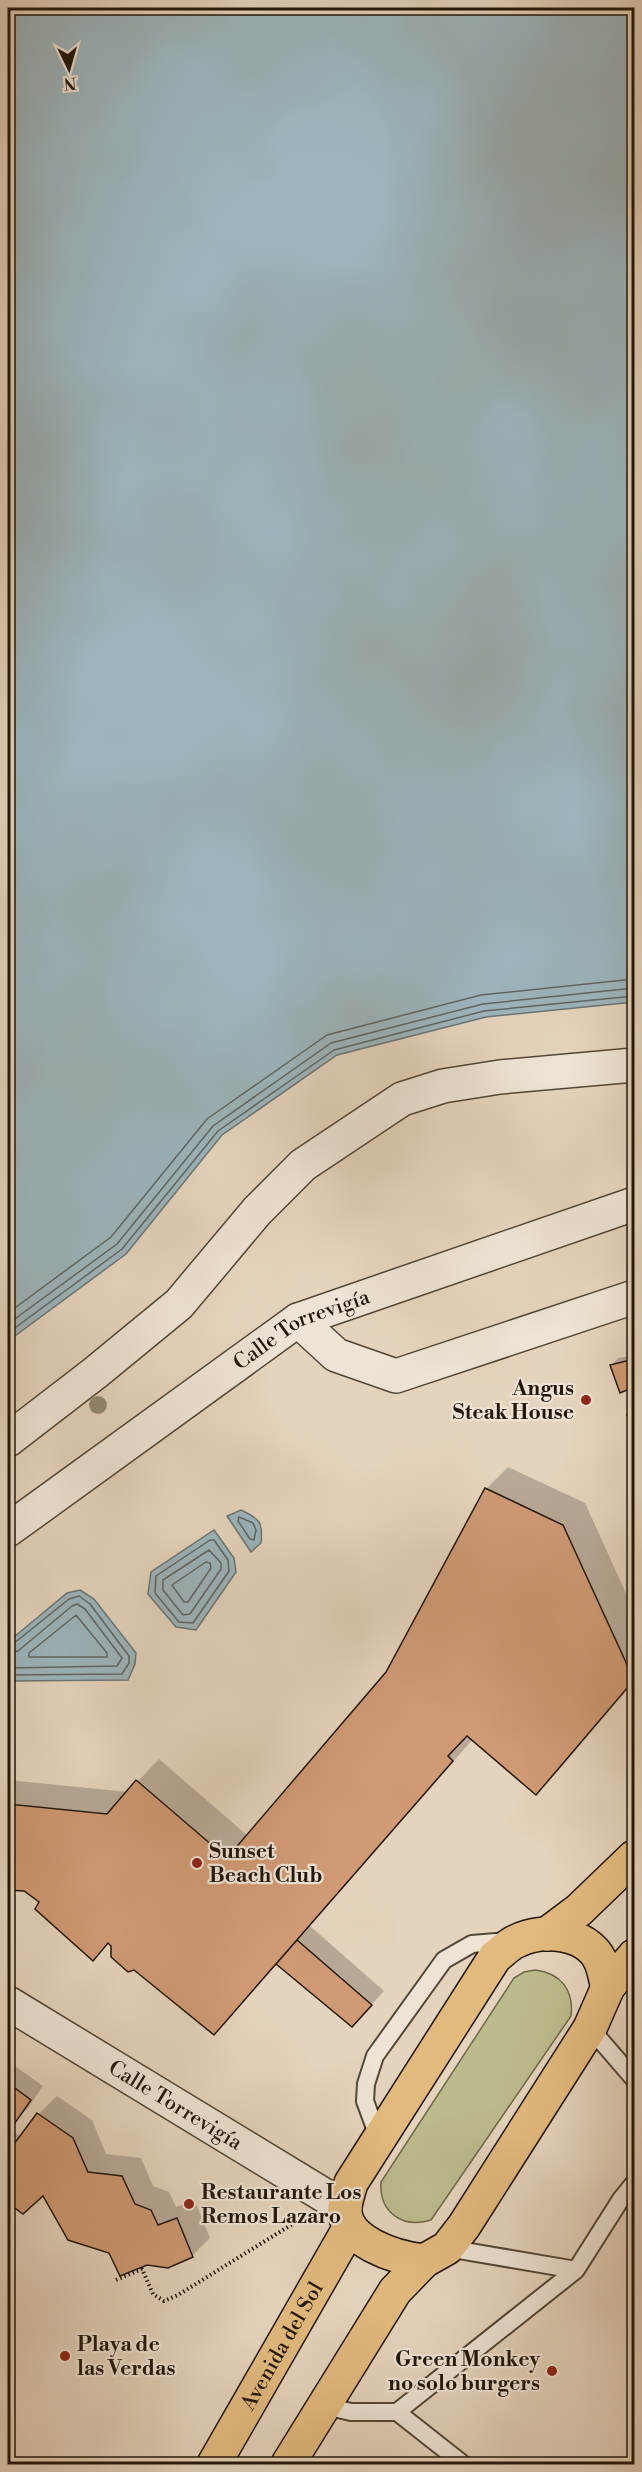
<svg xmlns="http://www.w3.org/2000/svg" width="642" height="2472" font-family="'Libre Bodoni',serif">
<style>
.green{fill:#bcbb8c;stroke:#6e684a;stroke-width:1.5}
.water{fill:#9cb5bd;stroke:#6b7575;stroke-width:1.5}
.shadow{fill:#0003}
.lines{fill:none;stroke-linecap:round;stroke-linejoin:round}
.shore{stroke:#5e6663;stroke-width:1.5}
.building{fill:#d09a74;stroke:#211609;stroke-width:1.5}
.lane-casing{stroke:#524636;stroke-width:20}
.street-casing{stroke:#524636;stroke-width:36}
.primary-casing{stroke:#211609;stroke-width:36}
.path{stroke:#211609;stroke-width:4;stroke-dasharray:1.5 3;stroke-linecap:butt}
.lane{stroke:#eee3d4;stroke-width:16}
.street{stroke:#eee3d4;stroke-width:33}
.primary{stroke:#e2ba7e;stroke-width:33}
.tree{fill:#93876f}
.poi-dot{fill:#8f2418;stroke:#eee3d4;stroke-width:2}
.labels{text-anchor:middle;stroke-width:4.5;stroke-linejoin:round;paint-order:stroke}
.street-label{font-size:21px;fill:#211609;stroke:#eee3d4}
.poi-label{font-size:21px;font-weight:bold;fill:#211609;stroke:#eee3d4;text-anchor:start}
</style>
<rect width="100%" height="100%" fill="#e5d4bd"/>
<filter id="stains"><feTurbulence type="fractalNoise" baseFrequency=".00333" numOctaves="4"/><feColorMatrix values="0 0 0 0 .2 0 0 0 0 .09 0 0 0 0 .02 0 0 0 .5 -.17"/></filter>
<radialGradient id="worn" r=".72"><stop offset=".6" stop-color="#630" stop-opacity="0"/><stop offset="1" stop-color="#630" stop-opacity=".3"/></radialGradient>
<path class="green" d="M 535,1970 C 561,1973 574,1990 571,2016 L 431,2220 C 402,2229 379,2212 381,2182 L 514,1978 L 524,1972 Z"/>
<path class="water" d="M 8,8 L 634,8 L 634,1002 L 486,1017 L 337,1055 L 222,1135 L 126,1254 L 8,1341 Z
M 241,1510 C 260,1519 263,1522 261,1543 L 251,1552 L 227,1516 Z
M 214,1530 L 234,1558 L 236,1572 L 196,1630 L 176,1627 L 148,1594 L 151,1572 Z
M 80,1590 L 94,1599 L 136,1653 L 135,1664 L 128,1680 L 8,1681 L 8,1642 L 67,1593 Z"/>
<path class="shadow" d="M 634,1355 L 634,1386 L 621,1391 L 612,1365 L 618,1358 Z
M 508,1467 L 585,1503 L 634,1611 L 634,1682 L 558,1771 L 536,1793 L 473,1739 L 310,1926 L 384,1991 L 365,2012 L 278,1963 L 214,2033 L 109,1943 L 93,1959 L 41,1902 L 25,1890 L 8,1888 L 8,1780 L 128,1792 L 159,1759 L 248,1836 L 387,1673 L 486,1489 Z
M 8,2061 L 43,2086 L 28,2108 L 15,2121 L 8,2116 Z
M 57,2096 L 92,2120 L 106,2154 L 141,2158 L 153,2186 L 169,2192 L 176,2207 L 195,2201 L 210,2238 L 192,2256 L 110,2252 L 43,2194 L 23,2212 L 8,2201 L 8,2136 L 13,2131 L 21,2137 L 39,2114 Z"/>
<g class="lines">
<path class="shore" d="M 8,1313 L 111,1237 L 207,1119 L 327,1035 L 481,995 L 634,979
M 8,1324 L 117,1244 L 213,1126 L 331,1043 L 483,1004 L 634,988
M 8,1333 L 122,1249 L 218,1131 L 334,1050 L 484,1011 L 634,996
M 239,1517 L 253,1523 L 256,1530 L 254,1540 L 250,1539 L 238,1521 Z
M 210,1540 L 214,1540 L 228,1560 L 229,1571 L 193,1623 L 179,1622 L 155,1593 L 156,1576 Z
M 209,1550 L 221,1563 L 221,1569 L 190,1614 L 183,1615 L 163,1590 L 163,1580 Z
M 206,1562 L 210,1563 L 211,1568 L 188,1602 L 184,1602 L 172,1585 Z
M 76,1615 L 107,1653 L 107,1657 L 29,1657 L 29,1653 Z
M 8,1646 L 13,1644 L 69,1599 L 79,1596 L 90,1604 L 129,1656 L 129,1663 L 122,1674 L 8,1675
M 8,1653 L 18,1651 L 72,1606 L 77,1604 L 85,1609 L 122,1658 L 117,1666 L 8,1668"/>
</g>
<path class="building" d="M 634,1359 L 634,1387 L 620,1393 L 610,1365 Z
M 634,1412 L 634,1433 L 627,1415 Z
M 485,1488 L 563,1525 L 634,1680 L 536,1795 L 467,1736 L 448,1756 L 453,1761 L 214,2035 L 134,1970 L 128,1972 L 111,1957 L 111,1946 L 108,1943 L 93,1961 L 35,1909 L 39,1902 L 24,1891 L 8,1890 L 8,1804 L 107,1814 L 136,1780 L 227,1858 L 386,1672 Z
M 297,1940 L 372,2005 L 352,2027 L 276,1964 Z
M 8,2083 L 31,2100 L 15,2123 L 8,2117 Z
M 37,2113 L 73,2138 L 88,2172 L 122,2176 L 135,2204 L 151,2210 L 158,2225 L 177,2218 L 193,2257 L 168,2268 L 147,2265 L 120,2276 L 109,2253 L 68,2240 L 43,2196 L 23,2214 L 8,2203 L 8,2152 Z"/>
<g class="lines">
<defs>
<path id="lane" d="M 590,2028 L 634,2079
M 379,2139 L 365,2101 L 366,2084 L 375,2056 L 444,1960 L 472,1944 L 508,1941
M 447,2248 L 576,2270
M 325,2406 L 351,2412 L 397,2412 L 576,2270 L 621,2199 L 634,2183
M 397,2412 L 463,2464"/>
<g id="street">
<path d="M 298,1320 L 336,1355 L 396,1376 L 634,1297"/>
<path d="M 8,1440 L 95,1373 L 179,1304 L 257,1211 L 303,1165 L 402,1099 L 443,1086 L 500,1077 L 634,1065"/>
<path id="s1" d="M 8,1530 L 298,1320 L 634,1204"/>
<path id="s2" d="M 8,2003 L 345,2208"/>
</g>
<g id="primary">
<path d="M 547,1934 L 579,1910 L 634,1857"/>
<path d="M 424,2261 C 397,2258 342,2242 345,2207 C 346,2199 349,2191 351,2183 L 495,1957 C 502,1952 509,1944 517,1941 C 543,1928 586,1932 600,1960 C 604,1968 605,1978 608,1987"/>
<path id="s3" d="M 214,2464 L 350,2227"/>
<path d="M 288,2464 L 395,2291 L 424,2261 L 447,2248 L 464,2226 L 590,2028 L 608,1987 L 634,1956"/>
</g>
</defs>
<use href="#lane" class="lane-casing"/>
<use href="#street" class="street-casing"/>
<use href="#primary" class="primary-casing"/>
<path class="path" d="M 116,2280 L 142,2269 L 153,2294 L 164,2301 L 178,2295 L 299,2220"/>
<use href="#lane" class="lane"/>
<use href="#street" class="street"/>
<use href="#primary" class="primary"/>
</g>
<circle class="tree" cx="98" cy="1405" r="9"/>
<g class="poi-dot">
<circle cx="586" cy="1400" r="6"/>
<circle cx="197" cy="1863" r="6"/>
<circle cx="189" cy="2204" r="6"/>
<circle cx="65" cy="2356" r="6"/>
<circle cx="552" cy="2371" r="6"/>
</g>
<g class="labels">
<g class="street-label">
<text dy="7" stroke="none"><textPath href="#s1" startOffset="357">Calle Torrevigía</textPath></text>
<text dy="7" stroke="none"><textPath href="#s2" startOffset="196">Calle Torrevigía</textPath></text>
<text dy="7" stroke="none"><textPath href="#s3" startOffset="136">Avenida del Sol</textPath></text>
</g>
<g class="poi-label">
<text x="574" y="1395" text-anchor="end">Angus<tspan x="574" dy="24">Steak House</tspan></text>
<text x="209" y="1858">Sunset<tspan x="209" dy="24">Beach Club</tspan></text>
<text x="201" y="2199">Restaurante Los<tspan x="201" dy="24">Remos Lazaro</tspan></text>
<text x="77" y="2351">Playa de<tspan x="77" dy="24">las Verdas</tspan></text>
<text x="540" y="2366" text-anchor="end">Green Monkey<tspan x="540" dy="24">no solo burgers</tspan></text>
</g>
</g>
<rect width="642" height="2472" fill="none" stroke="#e5d4bd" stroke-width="30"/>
<rect x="9" y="9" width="624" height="2454" fill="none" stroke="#211609" stroke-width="3"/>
<rect x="15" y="15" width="612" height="2442" fill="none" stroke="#211609" stroke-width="1.5"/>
<g transform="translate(69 69) rotate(175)" stroke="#eee3d4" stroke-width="4.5" paint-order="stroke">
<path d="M0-4.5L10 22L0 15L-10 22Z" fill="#211609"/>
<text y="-9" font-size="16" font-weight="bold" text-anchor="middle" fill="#211609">N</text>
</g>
<rect width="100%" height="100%" filter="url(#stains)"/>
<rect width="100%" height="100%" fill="url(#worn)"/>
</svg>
